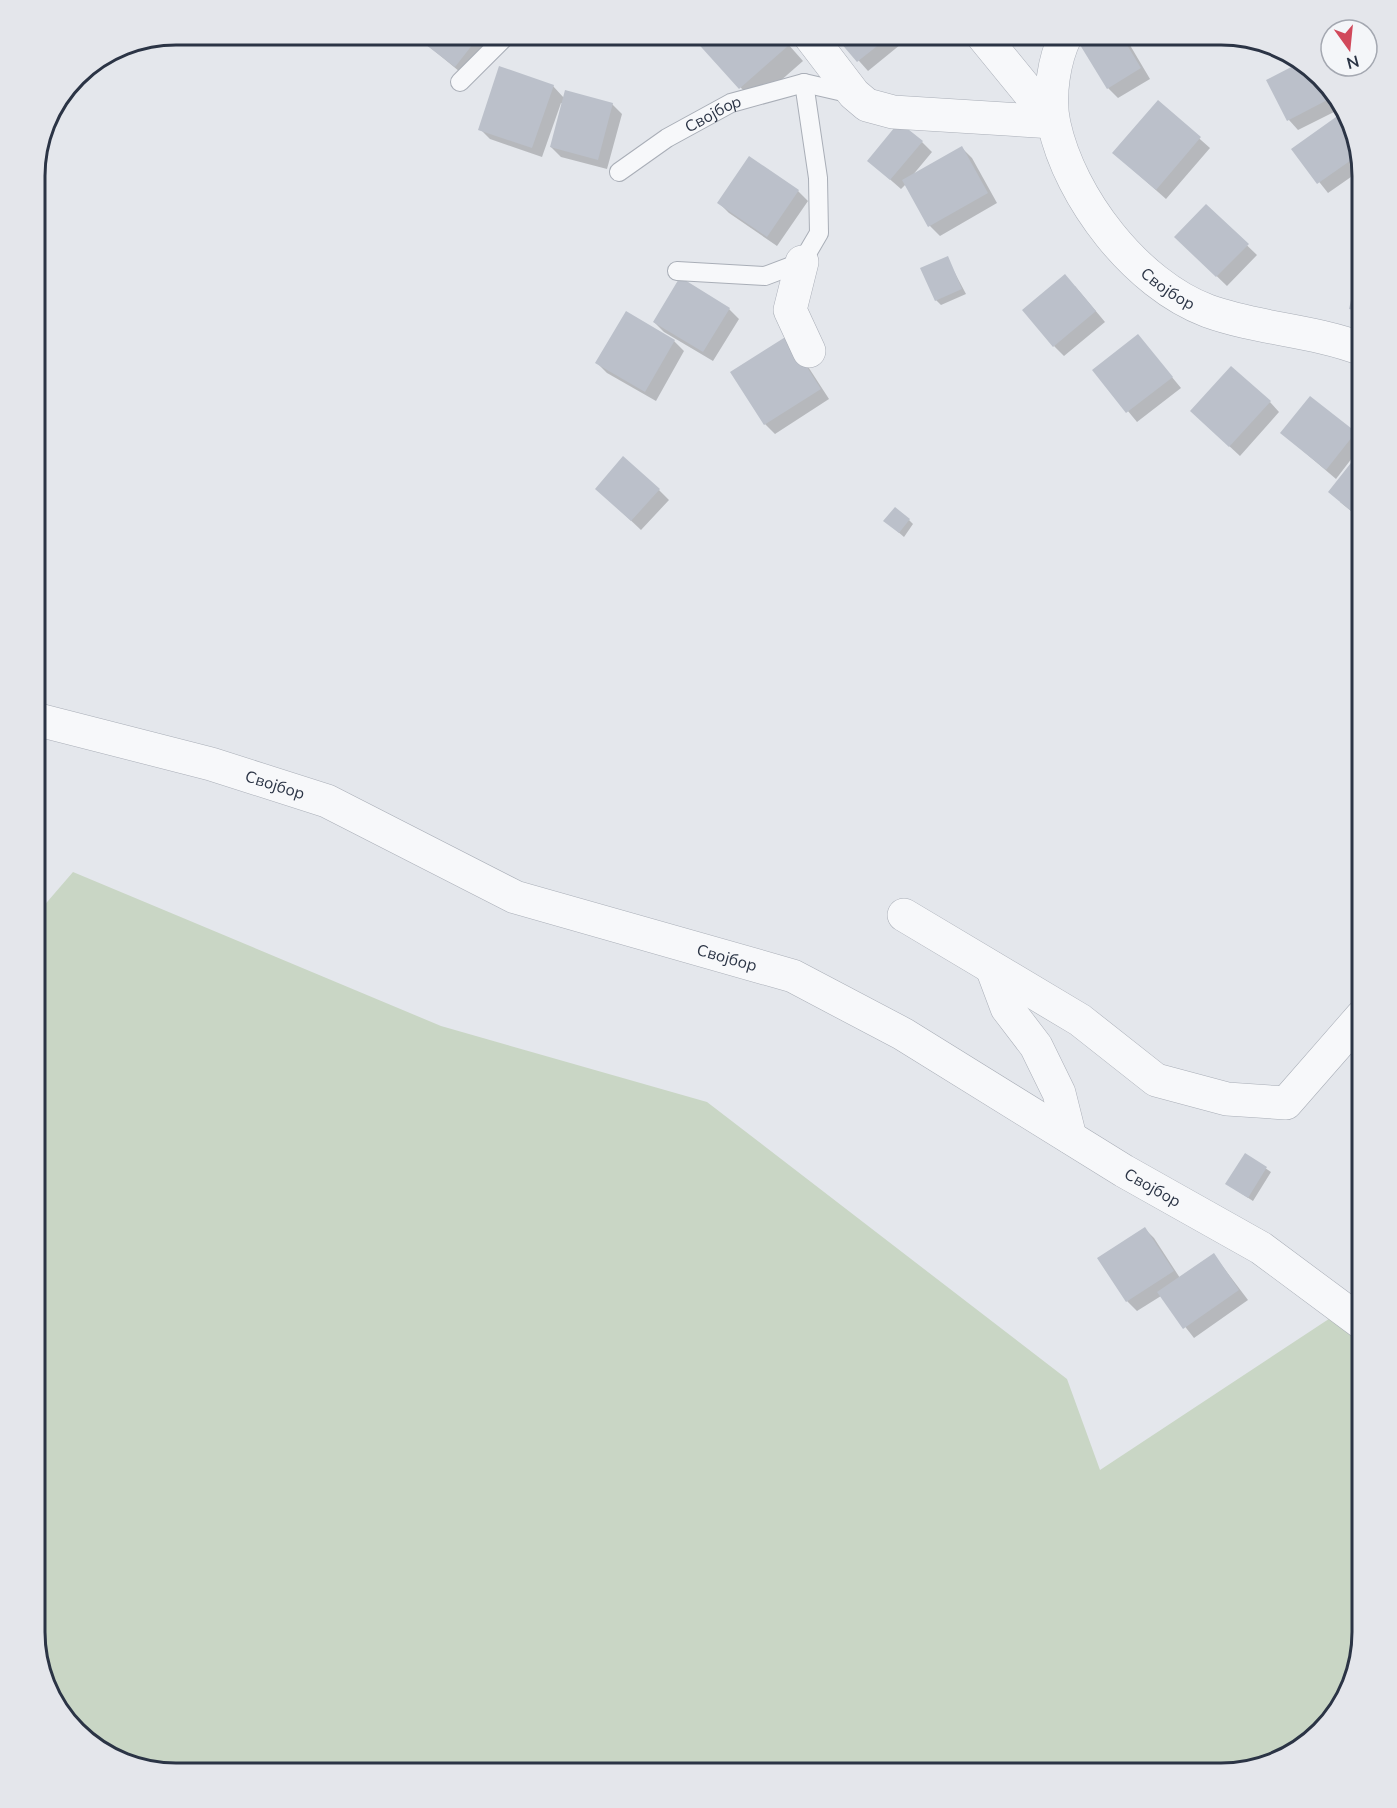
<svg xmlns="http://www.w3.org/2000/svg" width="1397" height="1808" font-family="Mulish,sans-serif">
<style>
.green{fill:#c9d6c5}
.shadow{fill:#0003}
.building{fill:#bbc0ca}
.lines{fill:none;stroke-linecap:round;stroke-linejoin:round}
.lane-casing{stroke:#a9aeb7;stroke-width:20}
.street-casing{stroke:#a9aeb7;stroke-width:34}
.lane{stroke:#f7f8fa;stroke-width:18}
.street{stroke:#f7f8fa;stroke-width:33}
.labels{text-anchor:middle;stroke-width:4.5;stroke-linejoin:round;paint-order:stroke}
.street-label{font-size:16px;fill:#2b3445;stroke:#f4f6f9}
.rim{fill:none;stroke:#2b3445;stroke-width:3}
</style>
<rect width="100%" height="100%" fill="#e4e7ec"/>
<path class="green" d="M 73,872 L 441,1026 L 707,1102 L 1067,1379 L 1100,1470 L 1344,1309 L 1362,1323 L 1362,1633 L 1344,1703 L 1299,1750 L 1222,1773 L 175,1773 L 105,1755 L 58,1710 L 35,1632 L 35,916 Z"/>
<path class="shadow" d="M 415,35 L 486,35 L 493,41 L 465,76 Z
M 699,35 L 780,35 L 803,61 L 755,103 L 695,38 Z
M 836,35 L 910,35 L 911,36 L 868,71 Z
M 1089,35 L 1124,35 L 1150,79 L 1118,98 L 1108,88 L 1079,40 Z
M 1303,64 L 1339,98 L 1342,108 L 1298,130 L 1289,120 L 1268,81 Z
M 553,86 L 564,98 L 612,104 L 622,114 L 607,169 L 561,157 L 551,147 L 563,104 L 561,103 L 542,157 L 490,139 L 480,129 Z
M 1158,102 L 1210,148 L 1166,199 L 1124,162 Z
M 1342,114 L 1361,170 L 1328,193 L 1293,149 Z
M 922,142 L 932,152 L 912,176 L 962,148 L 972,158 L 997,203 L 940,236 L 930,226 L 906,184 L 901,189 L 869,161 Z
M 798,191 L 808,201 L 777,246 L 729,213 L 719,203 Z
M 1206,206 L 1257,255 L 1227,286 L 1176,237 Z
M 947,258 L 966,294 L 941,305 L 936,300 Z
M 1362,258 L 1362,319 L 1350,308 Z
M 1075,286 L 1105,322 L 1064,356 L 1054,346 Z
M 729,309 L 739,319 L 713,361 L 664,332 L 654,322 Z
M 626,313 L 674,341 L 684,351 L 656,401 L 607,373 L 597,363 Z
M 1138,336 L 1181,388 L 1137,422 L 1094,370 Z
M 796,348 L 829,399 L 775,434 L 765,424 Z
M 1270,402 L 1279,412 L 1240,456 L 1202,421 Z
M 1282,433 L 1355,433 L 1362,440 L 1362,445 L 1336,479 Z
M 1358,456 L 1362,459 L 1362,520 L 1340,502 Z
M 659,490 L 669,500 L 641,530 L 607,498 Z
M 909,520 L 913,524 L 904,537 L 890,525 Z
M 1246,1155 L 1271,1172 L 1253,1201 L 1227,1184 Z
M 1144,1228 L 1154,1238 L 1180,1278 L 1214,1255 L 1248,1300 L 1194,1338 L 1161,1296 L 1137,1311 L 1127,1301 Z"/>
<path class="building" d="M 413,35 L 480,35 L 455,67 Z
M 696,35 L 780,35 L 789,45 L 739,89 L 693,38 Z
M 834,35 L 891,35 L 857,62 Z
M 1086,35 L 1121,35 L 1141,68 L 1107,89 L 1077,40 Z
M 1301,62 L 1335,96 L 1287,121 L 1266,80 Z
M 499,66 L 554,85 L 532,148 L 478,130 Z
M 565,90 L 613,103 L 598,160 L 550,147 Z
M 1158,100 L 1201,137 L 1156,190 L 1112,153 Z
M 1343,112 L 1357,156 L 1317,184 L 1291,149 Z
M 899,122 L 923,141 L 890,180 L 867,161 Z
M 962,146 L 988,193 L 928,227 L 902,180 Z
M 749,156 L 799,190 L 767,237 L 717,203 Z
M 1206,204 L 1249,244 L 1216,277 L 1174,237 Z
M 1362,255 L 1362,312 L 1349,309 Z
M 948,256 L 962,289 L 935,301 L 920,268 Z
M 1065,274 L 1096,311 L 1053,347 L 1022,310 Z
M 680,277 L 730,308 L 703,352 L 653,322 Z
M 626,311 L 675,340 L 645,392 L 595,363 Z
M 1138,334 L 1173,377 L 1126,413 L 1092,370 Z
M 787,336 L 821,389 L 764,425 L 730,372 Z
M 1231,366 L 1271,401 L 1229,447 L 1190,411 Z
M 1310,396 L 1356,432 L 1326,470 L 1280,433 Z
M 1358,454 L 1362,458 L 1362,520 L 1328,492 Z
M 623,456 L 660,489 L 631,521 L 595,489 Z
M 895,507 L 910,519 L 899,533 L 883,521 Z
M 1245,1153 L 1267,1167 L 1248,1198 L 1225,1184 Z
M 1145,1227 L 1174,1271 L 1126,1302 L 1097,1258 Z
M 1214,1253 L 1239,1290 L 1183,1329 L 1157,1292 Z"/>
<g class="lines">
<defs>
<g id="lane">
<path d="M 460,82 L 507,35"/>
<path id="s1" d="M 619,172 L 667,138 L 731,103 L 804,83 L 852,94"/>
<path d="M 677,271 L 765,276 L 802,262 L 819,233 L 818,178 L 804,83"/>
</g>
<g id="street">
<path d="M 809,35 L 854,94 L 867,105 L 893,112 L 1053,122"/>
<path d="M 982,35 L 1053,122"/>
<path id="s2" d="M 1066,35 C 1054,59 1048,96 1054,124 C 1070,198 1136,284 1208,311 C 1258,329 1312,330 1362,349"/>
<path d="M 802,262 L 790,310 L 809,351"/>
<path id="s3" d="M 35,719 L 211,764 L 327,801 L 515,897 L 793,976 L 903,1034 L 1124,1171 L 1261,1248 L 1362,1323"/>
<path d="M 904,915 L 1080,1020 L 1156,1080 L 1227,1099 L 1286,1103 L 1362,1016"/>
<path d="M 992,968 L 1007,1008 L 1036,1046 L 1059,1093 L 1070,1137"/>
</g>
</defs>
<use href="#lane" class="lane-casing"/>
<use href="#street" class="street-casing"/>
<use href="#lane" class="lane"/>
<use href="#street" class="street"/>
</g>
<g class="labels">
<g class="street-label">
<text dy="6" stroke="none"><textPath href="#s1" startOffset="111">Својбор</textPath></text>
<text dy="6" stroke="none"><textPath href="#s2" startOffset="296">Својбор</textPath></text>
<text dy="6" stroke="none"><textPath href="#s3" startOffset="249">Својбор</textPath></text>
<text dy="6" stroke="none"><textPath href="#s3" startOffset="735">Својбор</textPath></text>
<text dy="6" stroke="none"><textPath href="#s3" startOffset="1221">Својбор</textPath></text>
</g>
</g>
<path d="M0 0H1397V1808H0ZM176 45H1221A131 131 0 0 1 1352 176V1632A131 131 0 0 1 1221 1763H176A131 131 0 0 1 45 1632V176A131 131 0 0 1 176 45Z" fill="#e4e6eb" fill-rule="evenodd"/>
<path class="rim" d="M176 45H1221A131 131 0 0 1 1352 176V1632A131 131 0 0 1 1221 1763H176A131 131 0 0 1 45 1632V176A131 131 0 0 1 176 45Z"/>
<g transform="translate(1349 48) rotate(165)"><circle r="28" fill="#f4f6f9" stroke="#a4a8b1" stroke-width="1.5"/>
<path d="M0-4.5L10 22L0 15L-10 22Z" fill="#d1495b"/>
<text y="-9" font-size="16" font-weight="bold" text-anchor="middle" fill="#2b3445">N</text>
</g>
</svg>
